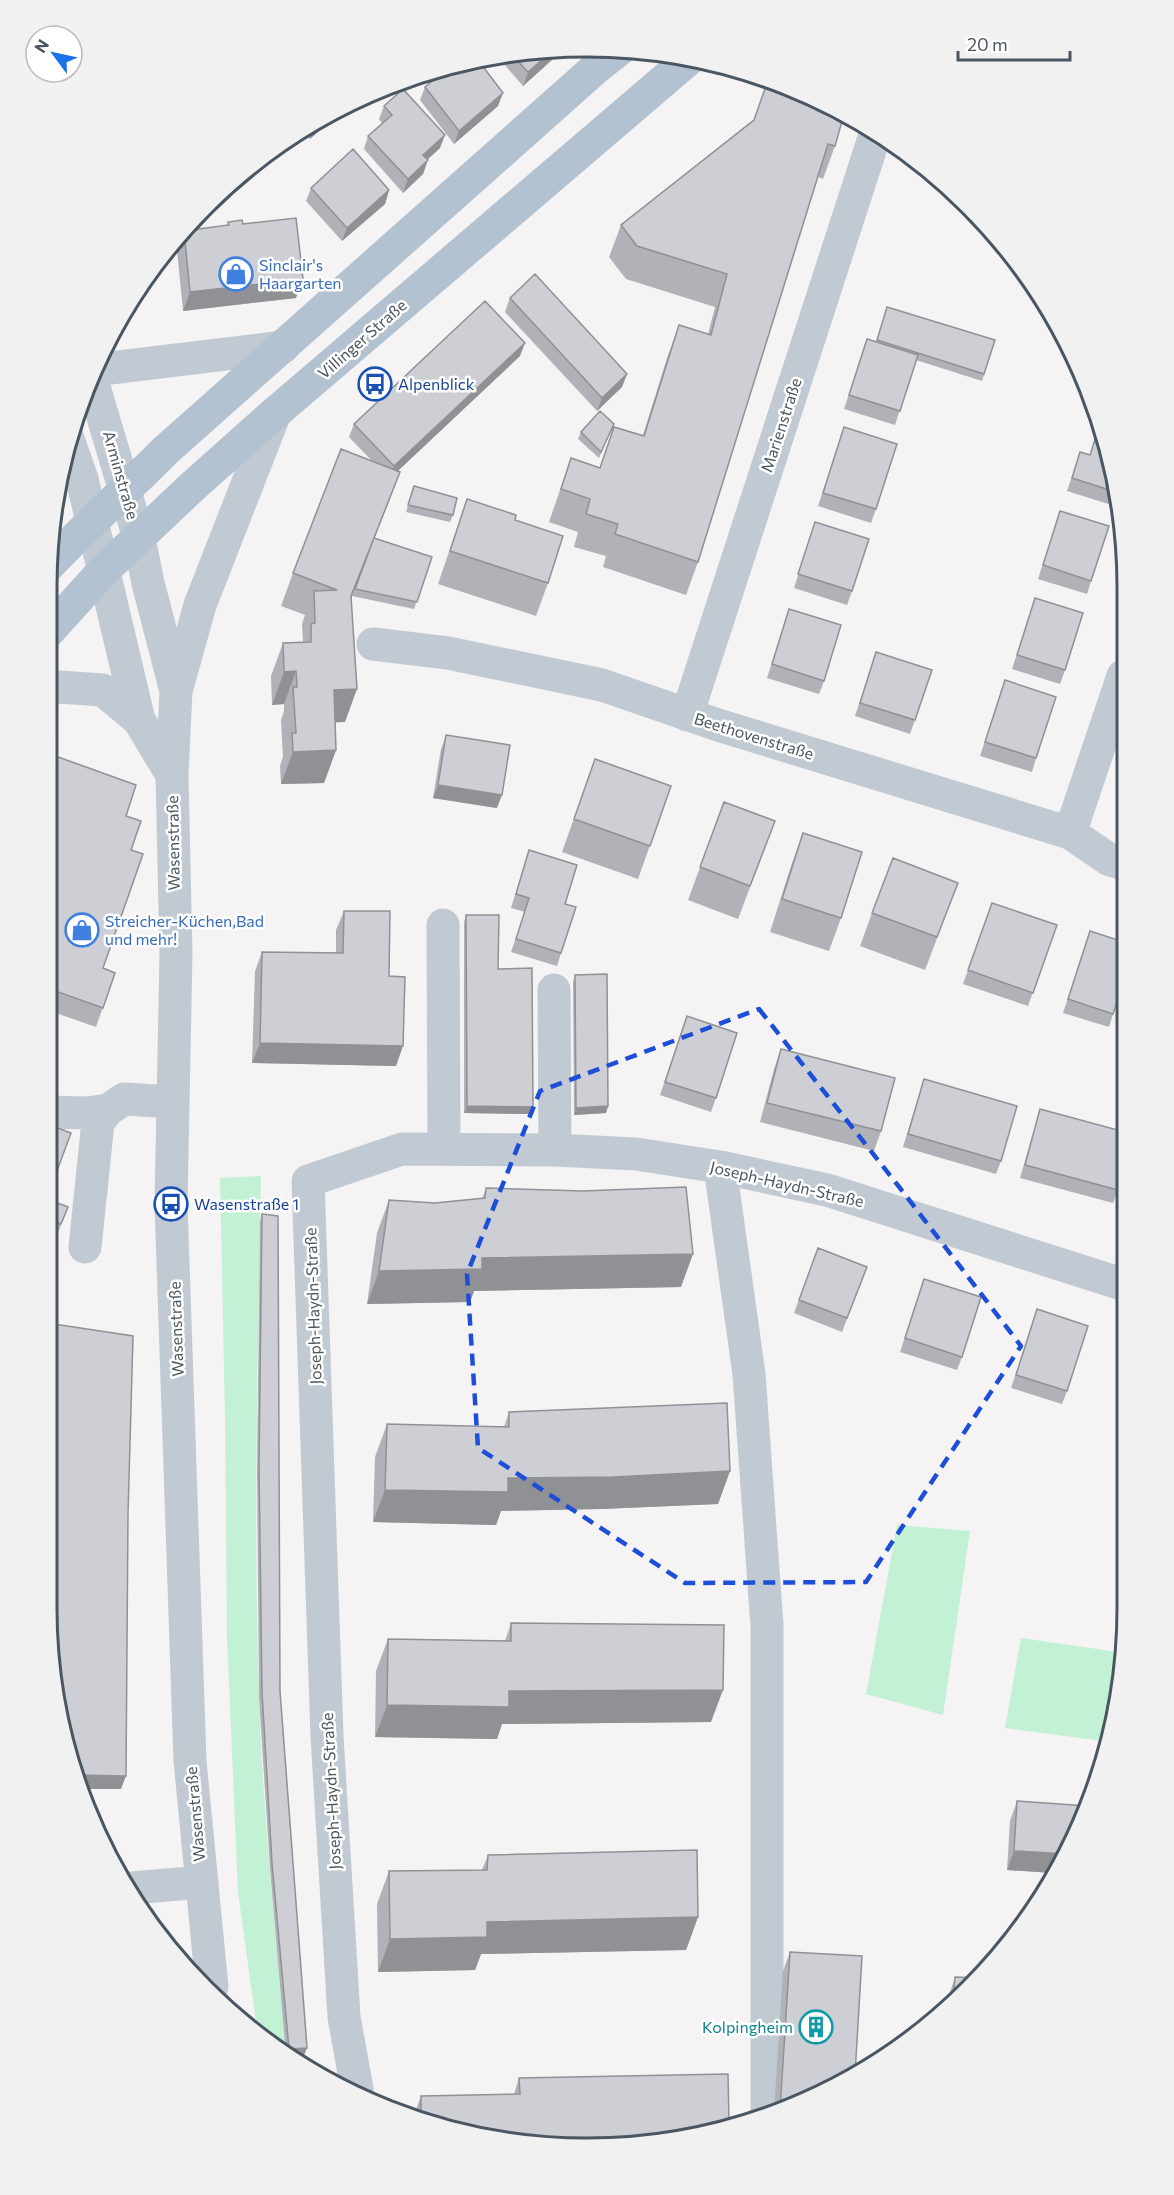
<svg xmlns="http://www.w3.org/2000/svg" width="1174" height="2195" font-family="Commissioner,sans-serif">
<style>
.green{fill:#c3f1d5}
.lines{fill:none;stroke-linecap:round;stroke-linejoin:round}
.minor{stroke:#c1cad2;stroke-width:33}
.major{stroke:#b3c2d1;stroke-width:33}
.wall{fill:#b0b2b7}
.shaded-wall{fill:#909195}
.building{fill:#cdcfd5;stroke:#909195;stroke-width:1.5}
.marked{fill:none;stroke:#1d4ed8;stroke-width:4.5;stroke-dasharray:12 8;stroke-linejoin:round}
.labels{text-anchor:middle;stroke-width:5;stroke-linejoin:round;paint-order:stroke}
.shop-label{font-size:16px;fill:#366cbe;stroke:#fff;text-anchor:start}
.street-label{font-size:16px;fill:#4a5661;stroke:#fff}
.transit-label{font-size:16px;fill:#164399;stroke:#fff;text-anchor:start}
.culture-label{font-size:16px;fill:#0d838f;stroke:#fff;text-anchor:end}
.rim{fill:none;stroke:#4a5661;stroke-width:3}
</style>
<rect width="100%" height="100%" fill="#f5f3f3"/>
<path class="green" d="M 261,1176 C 258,1350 253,1524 259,1698 C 263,1817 276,1936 286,2055 L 304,2055 L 308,2067 L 287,2058 L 257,2029 L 238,1892 L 227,1637 L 225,1417 L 220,1178 Z
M 897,1525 L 970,1531 L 943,1715 L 866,1694 Z
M 1021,1638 L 1125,1653 L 1110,1742 L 1005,1728 Z"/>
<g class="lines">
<path class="minor" d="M 94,370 L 283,347
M 91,377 L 139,538 L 148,583 L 176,691
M 68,439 L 82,479 L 139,720 L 172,775
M 373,644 L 448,653 L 602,685 L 718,725 L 1070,833 L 1110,860 L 1124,864
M 47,691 L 59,687 L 103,690 L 139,720
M 687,715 L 875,135
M 1070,833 L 1123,676
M 443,925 L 444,1149
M 554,990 L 555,1150
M 47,1112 L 87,1113 L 108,1110
M 720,1167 L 749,1374 L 767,1626 L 767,2114
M 85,1247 L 98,1122 L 108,1110 L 124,1099 L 173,1102
M 132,1888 L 202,1882
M 212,1987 L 190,1761 L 171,1204 L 176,954 L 172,775 L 176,691 L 200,605 L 275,413
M 357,2089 L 344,2017 L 327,1736 L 308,1181 L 402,1149 L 555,1150 L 636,1154 L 720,1167 L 827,1190 L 1125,1285"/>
<path class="major" d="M 48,566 C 86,526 127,489 166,450 L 597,67 L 621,48
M 48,632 L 103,571 L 193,486 L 275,413 L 689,59"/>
</g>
<path class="wall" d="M 563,50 L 523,86 L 497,56 L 517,51 Z
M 425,87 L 498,106 L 454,144 L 420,100 Z
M 384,106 L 440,148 L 427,160 L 423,174 L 403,193 L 364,149 L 368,136 L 382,123 L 379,119 Z
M 330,116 L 328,123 L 310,139 L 302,130 L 317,119 Z
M 753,120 L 835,146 L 823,179 L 818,177 L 698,562 L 686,595 L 603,567 L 606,556 L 574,547 L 578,532 L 549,522 L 571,458 L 600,468 L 614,427 L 643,435 L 667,358 L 679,325 L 708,334 L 715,307 L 626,279 L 609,257 L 621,225 Z
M 311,188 L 389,190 L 385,204 L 342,241 L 306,201 Z
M 228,222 L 243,224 L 296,298 L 183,311 L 177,250 L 184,231 L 227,226 Z
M 510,298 L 627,374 L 622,387 L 597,411 L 505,312 Z
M 887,307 L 995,340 L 982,381 L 916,360 L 895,425 L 844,409 L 867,339 L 876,342 Z
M 520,356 L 398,471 L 400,472 L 374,538 L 432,557 L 414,609 L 352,596 L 355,589 L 351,598 L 345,722 L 335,722 L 336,750 L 324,783 L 281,784 L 280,766 L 283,757 L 281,720 L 284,711 L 284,704 L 272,705 L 271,676 L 283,643 L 303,642 L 302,624 L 305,615 L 281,606 L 293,573 L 372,461 L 349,437 L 354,424 Z
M 614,424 L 599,458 L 578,439 L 581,432 Z
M 1099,426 L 1121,508 L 1067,491 L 1080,452 L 1090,455 Z
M 844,427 L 876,509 L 871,523 L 818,506 Z
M 414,486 L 453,515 L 450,522 L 406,512 Z
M 467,499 L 515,520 L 548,583 L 536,616 L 438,584 Z
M 1060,511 L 1091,581 L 1087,594 L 1038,579 Z
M 815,522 L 852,591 L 847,605 L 794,588 Z
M 1035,598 L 1065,670 L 1060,684 L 1012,669 Z
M 789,609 L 824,681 L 819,694 L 767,678 Z
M 876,652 L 915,720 L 910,734 L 855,716 Z
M 1005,680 L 1036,758 L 1032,772 L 980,756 Z
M 446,735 L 497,808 L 433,798 L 441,749 Z
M 47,753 L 126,816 L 131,850 L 103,968 L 115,973 L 96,1027 L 47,1010 Z
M 595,759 L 671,786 L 638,879 L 562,852 Z
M 724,802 L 775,821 L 738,919 L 688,900 Z
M 803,833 L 841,918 L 829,951 L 770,932 L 791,866 Z
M 529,850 L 565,904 L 561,953 L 557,966 L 511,952 L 525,912 L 511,908 Z
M 958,883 L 925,970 L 860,946 L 872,913 Z
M 992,903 L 1057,925 L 1028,1006 L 963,984 Z
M 344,911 L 389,976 L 396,1066 L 252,1063 L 255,971 L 262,952 L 336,953 L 336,930 Z
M 466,915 L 498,969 L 530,1114 L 464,1113 L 464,922 Z
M 1090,931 L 1113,1014 L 1109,1027 L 1063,1013 Z
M 575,975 L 608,1106 L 606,1113 L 574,1115 L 573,982 Z
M 682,1030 L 716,1098 L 711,1112 L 660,1095 Z
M 781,1049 L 881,1131 L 874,1151 L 760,1122 L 774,1069 Z
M 924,1079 L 1001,1161 L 996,1174 L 903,1147 Z
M 1040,1109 L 1118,1190 L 1113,1203 L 1020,1178 L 1036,1123 Z
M 486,1188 L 681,1287 L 474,1291 L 470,1302 L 367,1304 L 377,1233 L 389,1200 L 435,1203 L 482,1199 Z
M 47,1199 L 68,1207 L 56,1238 L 47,1234 Z
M 262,1214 L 280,1691 L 307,2048 L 304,2055 L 286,2056 L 270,1869 L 259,1698 L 257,1473 L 260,1221 Z
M 818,1248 L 867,1267 L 842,1332 L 794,1313 Z
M 924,1279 L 962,1357 L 957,1370 L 900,1352 Z
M 1037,1309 L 1067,1391 L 1062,1404 L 1011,1388 Z
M 1126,1376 L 1126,1406 L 1117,1403 Z
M 509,1412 L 730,1471 L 718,1504 L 601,1509 L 501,1511 L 496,1525 L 373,1522 L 375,1457 L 387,1424 L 504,1427 Z
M 511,1623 L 711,1722 L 502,1724 L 497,1739 L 375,1737 L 376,1671 L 388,1639 L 505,1641 Z
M 1017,1801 L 1072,1847 L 1053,1873 L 1007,1870 L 1010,1821 Z
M 488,1855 L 698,1917 L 686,1950 L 481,1954 L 475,1970 L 378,1972 L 377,1904 L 389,1871 L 482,1870 Z
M 790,1952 L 794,2107 L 774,2112 L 783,1971 Z
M 955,1977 L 969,1990 L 946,2009 L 947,2001 Z
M 519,2078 L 729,2122 L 447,2130 L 414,2115 L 421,2096 L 514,2094 Z"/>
<path class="shaded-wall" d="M 553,50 L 563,50 L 523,86 L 528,72 Z
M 503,93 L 498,106 L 454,144 L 459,131 Z
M 330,116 L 328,123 L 310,139 L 313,132 Z
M 445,135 L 440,148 L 418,168 L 423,155 Z
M 428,160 L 423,174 L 403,193 L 408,179 Z
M 389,190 L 385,204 L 342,241 L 347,228 Z
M 303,279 L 296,298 L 183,311 L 190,292 Z
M 525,343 L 520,356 L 389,479 L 394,466 Z
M 627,374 L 622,387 L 597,411 L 602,398 Z
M 400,472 L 388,504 L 339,628 L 351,596 Z
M 296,671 L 284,704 L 272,705 L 284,672 Z
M 357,689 L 345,722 L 322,723 L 334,690 Z
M 336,750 L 324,783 L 281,784 L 293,752 Z
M 438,785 L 502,795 L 497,808 L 433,798 Z
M 260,1043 L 403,1046 L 396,1066 L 252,1063 Z
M 467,1106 L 533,1107 L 530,1114 L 464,1113 Z
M 608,1106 L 606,1113 L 574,1115 L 576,1108 Z
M 693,1254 L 681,1287 L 474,1291 L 470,1302 L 367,1304 L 379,1271 L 482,1258 Z
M 730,1471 L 718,1504 L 601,1509 L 501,1511 L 496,1525 L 373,1522 L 385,1490 L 508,1478 Z
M 723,1690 L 711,1722 L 502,1724 L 497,1739 L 375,1737 L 387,1705 L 509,1691 Z
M 74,1775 L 126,1776 L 121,1789 L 79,1789 L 75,1782 Z
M 1014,1851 L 1067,1854 L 1053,1873 L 1007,1870 Z
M 698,1917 L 686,1950 L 481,1954 L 475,1970 L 378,1972 L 390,1939 L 487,1922 Z
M 307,2048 L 304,2055 L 286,2056 L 289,2049 Z
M 643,2143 L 623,2147 L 588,2144 Z"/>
<path class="building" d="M 553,50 L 528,72 L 510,53 L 517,51 Z
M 478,60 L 503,93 L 459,131 L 425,87 L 449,67 Z
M 768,80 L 826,102 L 844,114 L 835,146 L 828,144 L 698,562 L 615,534 L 618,524 L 586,514 L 590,499 L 561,489 L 571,458 L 600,468 L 614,427 L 644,436 L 679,325 L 711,335 L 727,274 L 637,246 L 621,225 L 754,120 Z
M 403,89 L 445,135 L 423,155 L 428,160 L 408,179 L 368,136 L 392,115 L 384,106 Z
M 328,114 L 330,116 L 313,132 L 307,126 L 317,119 Z
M 353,149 L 389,190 L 347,228 L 311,188 Z
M 296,218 L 303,279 L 190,292 L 184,231 L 229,225 L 228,222 L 242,220 L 243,224 Z
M 535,274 L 627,374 L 602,398 L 510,298 Z
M 485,301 L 525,343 L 394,466 L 354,424 Z
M 887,307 L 995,340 L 984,374 L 877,340 Z
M 867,339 L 918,355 L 900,411 L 849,395 Z
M 600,411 L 614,424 L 601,452 L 581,432 Z
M 844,427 L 897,444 L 876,509 L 823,493 Z
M 1099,427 L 1116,492 L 1072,478 L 1080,452 L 1090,455 Z
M 341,449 L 400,472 L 351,596 L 357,689 L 334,690 L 336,750 L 293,752 L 292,733 L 296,733 L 293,687 L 297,687 L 296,671 L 284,672 L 283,643 L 311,642 L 311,624 L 315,623 L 314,591 L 337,590 L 293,573 Z
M 414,486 L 457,498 L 453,515 L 408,505 Z
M 467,499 L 516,515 L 515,520 L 563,536 L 548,583 L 450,551 Z
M 1060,511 L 1109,526 L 1091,581 L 1043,565 Z
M 815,522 L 869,539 L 852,591 L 798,574 Z
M 374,538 L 432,557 L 417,602 L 355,589 Z
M 1035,598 L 1083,613 L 1065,670 L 1017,655 Z
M 789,609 L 841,625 L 824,681 L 772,664 Z
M 876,652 L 932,670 L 915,720 L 860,703 Z
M 1005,680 L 1056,697 L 1036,758 L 985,742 Z
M 446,735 L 510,745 L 502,795 L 438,785 Z
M 47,753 L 136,785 L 126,816 L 141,821 L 131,850 L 143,854 L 103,968 L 115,973 L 103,1008 L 47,988 Z
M 595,759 L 671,786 L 650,846 L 574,819 Z
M 724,802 L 775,821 L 750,886 L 700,867 Z
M 803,833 L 862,852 L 841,918 L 782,899 Z
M 529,850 L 577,865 L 565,904 L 576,907 L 561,953 L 516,939 L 529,898 L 516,894 Z
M 893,858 L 958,883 L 937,937 L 872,913 Z
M 992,903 L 1057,925 L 1033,993 L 968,970 Z
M 344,911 L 390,911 L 389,976 L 405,977 L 403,1046 L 260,1043 L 262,952 L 343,953 Z
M 466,915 L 499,915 L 498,969 L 532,968 L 533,1107 L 467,1106 Z
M 1090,931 L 1124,942 L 1124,979 L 1113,1014 L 1068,999 Z
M 607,974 L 608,1106 L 576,1108 L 575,975 Z
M 687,1016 L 737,1033 L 716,1098 L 665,1082 Z
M 781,1049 L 895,1078 L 881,1131 L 767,1103 Z
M 924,1079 L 1017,1106 L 1001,1161 L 908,1134 Z
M 1040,1109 L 1125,1132 L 1125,1163 L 1118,1190 L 1025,1165 Z
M 47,1124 L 71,1133 L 47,1198 Z
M 686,1187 L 693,1254 L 482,1258 L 482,1269 L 379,1271 L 389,1200 L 435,1203 L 485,1198 L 486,1188 L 583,1191 Z
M 47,1199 L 68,1207 L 61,1224 L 47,1219 Z
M 262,1214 L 278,1216 L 280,1691 L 307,2048 L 289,2049 L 272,1863 L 262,1691 L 259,1466 Z
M 818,1248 L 867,1267 L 847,1318 L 799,1300 Z
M 924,1279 L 981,1297 L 962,1357 L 905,1338 Z
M 1037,1309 L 1088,1326 L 1067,1391 L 1016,1375 Z
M 47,1323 L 133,1336 L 128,1514 L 126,1776 L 74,1775 L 46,1608 Z
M 1126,1379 L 1126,1391 L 1122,1390 Z
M 727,1403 L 730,1471 L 613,1477 L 508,1478 L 508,1492 L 385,1490 L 387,1424 L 509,1427 L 509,1412 Z
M 511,1623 L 724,1625 L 723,1690 L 509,1691 L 509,1707 L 387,1705 L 388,1639 L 511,1641 Z
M 1017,1801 L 1087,1806 L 1072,1847 L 1067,1854 L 1014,1851 Z
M 697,1850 L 698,1917 L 487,1922 L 487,1937 L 390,1939 L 389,1871 L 487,1870 L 488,1855 Z
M 790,1952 L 862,1956 L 855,2075 L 794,2107 L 780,2110 Z
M 955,1977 L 978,1978 L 969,1990 L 953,2003 Z
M 728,2074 L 729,2122 L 643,2143 L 588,2144 L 447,2130 L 421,2118 L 421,2096 L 520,2094 L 519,2078 Z"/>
<path class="marked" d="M 759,1009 L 900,1188 L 1021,1346 L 866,1582 L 685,1583 L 478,1448 L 467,1274 L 540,1091 Z"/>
<defs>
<symbol id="shop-ring" viewBox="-11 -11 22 22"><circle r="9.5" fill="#fff" stroke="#3f7fe0" stroke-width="1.5"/><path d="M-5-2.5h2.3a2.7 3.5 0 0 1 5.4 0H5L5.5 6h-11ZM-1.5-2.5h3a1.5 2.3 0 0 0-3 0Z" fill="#3f7fe0"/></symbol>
<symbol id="bus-ring" viewBox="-11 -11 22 22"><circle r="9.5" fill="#fff" stroke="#1a4fb4" stroke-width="1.5"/><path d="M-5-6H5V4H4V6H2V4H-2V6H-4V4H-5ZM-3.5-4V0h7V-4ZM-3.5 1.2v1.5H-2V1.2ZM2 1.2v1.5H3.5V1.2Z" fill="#1a4fb4"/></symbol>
<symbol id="building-ring" viewBox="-11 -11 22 22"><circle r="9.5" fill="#fff" stroke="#0f9aa8" stroke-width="1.5"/><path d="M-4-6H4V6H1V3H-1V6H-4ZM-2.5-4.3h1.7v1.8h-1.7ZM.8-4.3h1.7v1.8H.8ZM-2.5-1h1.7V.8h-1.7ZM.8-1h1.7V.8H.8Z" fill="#0f9aa8"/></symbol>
</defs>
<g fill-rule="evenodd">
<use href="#shop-ring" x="217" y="255" width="38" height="38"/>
<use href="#bus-ring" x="356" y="365" width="38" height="38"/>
<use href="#shop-ring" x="63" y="911" width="38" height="38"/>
<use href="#bus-ring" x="152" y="1185" width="38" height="38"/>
<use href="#building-ring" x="797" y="2008" width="38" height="38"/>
</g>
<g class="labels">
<g class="shop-label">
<text x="259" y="271">Sinclair's<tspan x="259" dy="18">Haargarten</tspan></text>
<text x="105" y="927">Streicher-Küchen,Bad<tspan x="105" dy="18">und mehr!</tspan></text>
</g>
<g class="street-label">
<text transform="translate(362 339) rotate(-41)" y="6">Villinger Straße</text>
<text transform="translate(781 425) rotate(-72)" y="6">Marienstraße</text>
<text transform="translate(121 475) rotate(74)" y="6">Arminstraße</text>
<text transform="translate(754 736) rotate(17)" y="6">Beethovenstraße</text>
<text transform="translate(173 843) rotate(-91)" y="6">Wasenstraße</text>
<text transform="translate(787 1184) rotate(13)" y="6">Joseph-Haydn-Straße</text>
<text transform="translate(313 1306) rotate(-92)" y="6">Joseph-Haydn-Straße</text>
<text transform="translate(176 1329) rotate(-92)" y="6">Wasenstraße</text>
<text transform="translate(331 1791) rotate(-93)" y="6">Joseph-Haydn-Straße</text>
<text transform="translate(195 1814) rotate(-95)" y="6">Wasenstraße</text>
</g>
<g class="transit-label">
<text x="398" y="390">Alpenblick</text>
<text x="194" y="1210">Wasenstraße 1</text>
</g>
<g class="culture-label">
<text x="793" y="2033">Kolpingheim</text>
</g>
</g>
<path d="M0 0H1174V2195H0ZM587 57H587A530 530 0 0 1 1117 587V1608A530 530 0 0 1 587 2138H587A530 530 0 0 1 57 1608V587A530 530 0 0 1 587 57Z" fill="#f1f1f2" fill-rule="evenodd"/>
<path class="rim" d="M587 57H587A530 530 0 0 1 1117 587V1608A530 530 0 0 1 587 2138H587A530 530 0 0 1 57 1608V587A530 530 0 0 1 587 57Z"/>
<g transform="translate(54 54) rotate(303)"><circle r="28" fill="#ffffff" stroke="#b7bbc0" stroke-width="1.5"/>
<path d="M0-4.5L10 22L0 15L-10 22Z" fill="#1a73e8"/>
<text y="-9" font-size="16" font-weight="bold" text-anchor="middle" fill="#4a5661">N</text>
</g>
<path d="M958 51v9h112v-9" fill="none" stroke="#4a5661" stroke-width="3"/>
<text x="967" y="51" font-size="18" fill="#4a5661" stroke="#ffffff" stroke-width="4.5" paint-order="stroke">20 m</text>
</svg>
